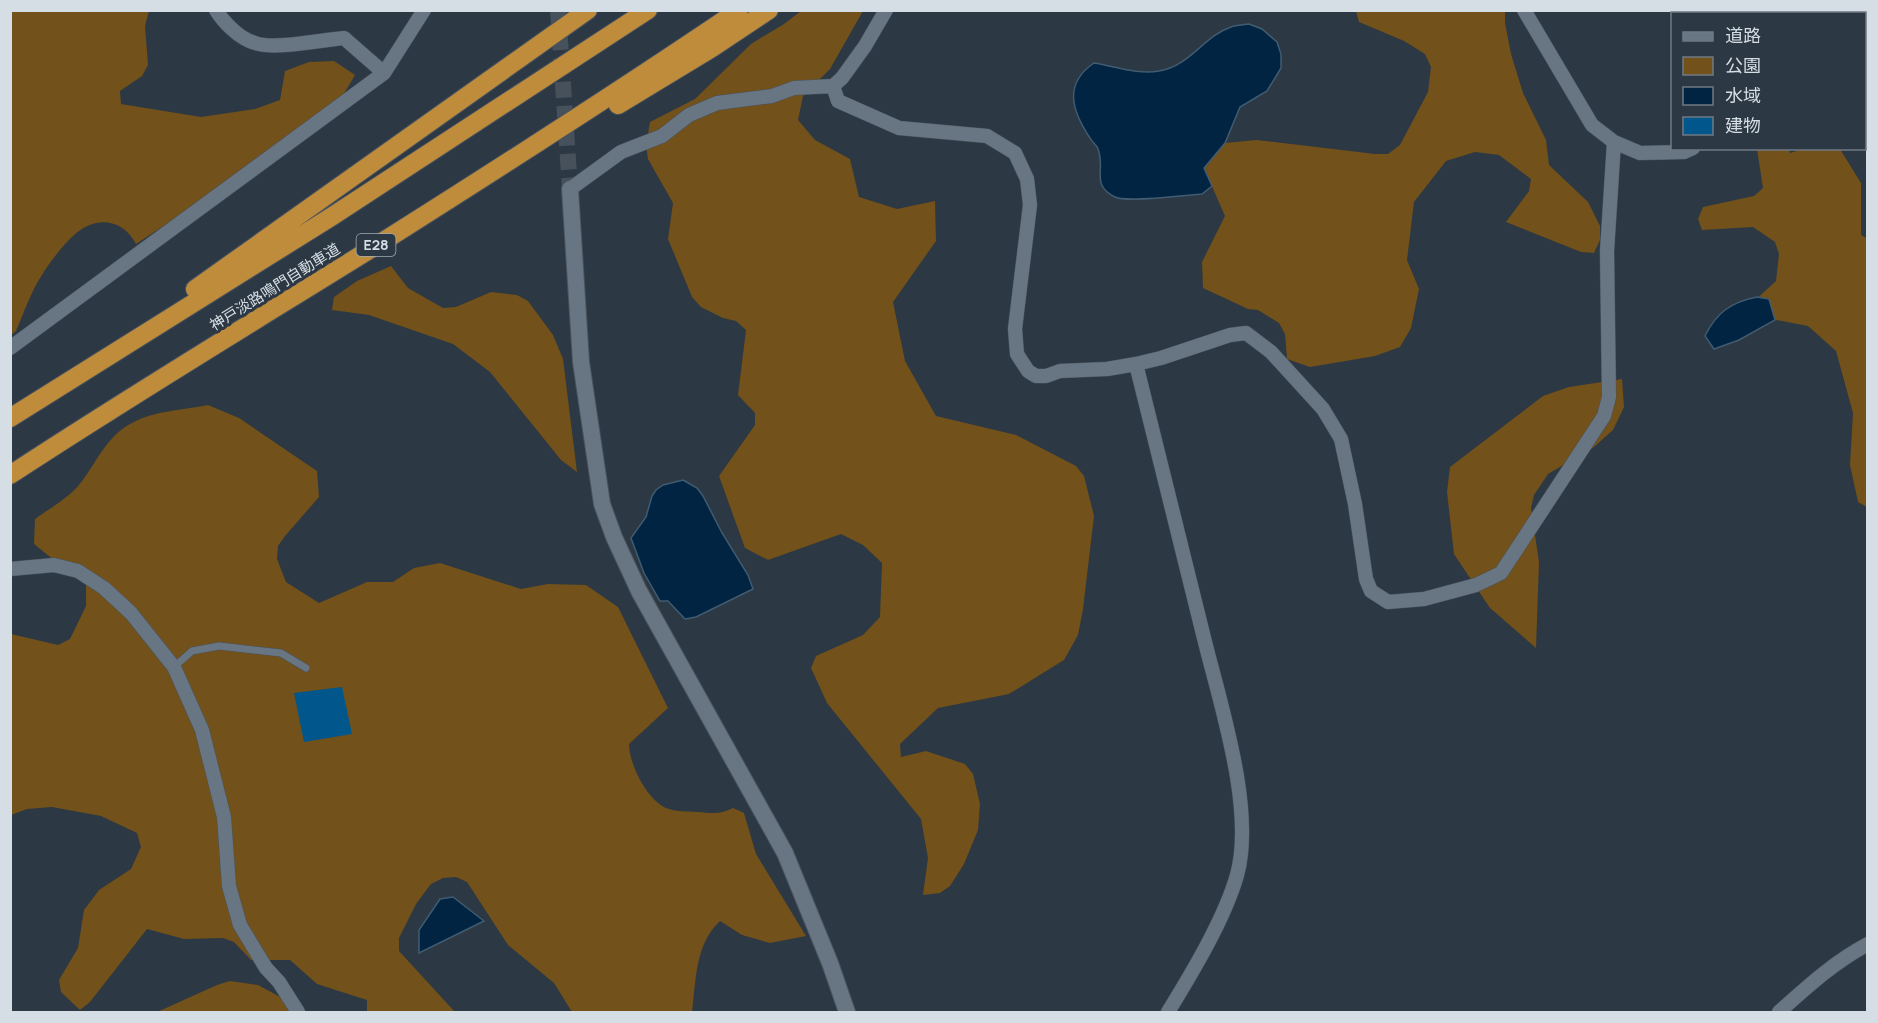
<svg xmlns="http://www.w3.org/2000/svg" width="1878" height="1023" font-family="Manrope,'Noto Sans JP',sans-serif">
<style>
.green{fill:#72511a}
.water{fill:#002441;stroke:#405c72;stroke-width:1.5}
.building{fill:#01578c}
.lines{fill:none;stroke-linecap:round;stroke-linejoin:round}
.tertiary-tunnel{stroke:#46515b;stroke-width:16;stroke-dasharray:16 8;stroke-linecap:butt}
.service-casing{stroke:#4a545e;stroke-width:8}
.minor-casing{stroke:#4a545e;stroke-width:15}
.tertiary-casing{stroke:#4a545e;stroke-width:18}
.motorway-casing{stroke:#4a545e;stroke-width:20}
.service{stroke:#687582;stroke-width:7}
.minor{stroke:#687582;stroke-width:14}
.tertiary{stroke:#687582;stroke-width:16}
.motorway{stroke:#bf8c3c;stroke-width:18}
.labels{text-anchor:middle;stroke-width:6;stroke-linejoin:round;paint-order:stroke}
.shield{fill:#2c3843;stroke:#a3acb4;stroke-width:1.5}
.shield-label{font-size:14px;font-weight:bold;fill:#d6dee5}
.street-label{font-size:15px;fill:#d6dee5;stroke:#2c3843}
</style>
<rect width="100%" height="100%" fill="#2c3843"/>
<path class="green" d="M 11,11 L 149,11 L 145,26 L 148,65 L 142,76 L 120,91 L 121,104 L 201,117 L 255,109 L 280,100 L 285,71 L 309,62 L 334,61 L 355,75 L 342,97 L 244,173 L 136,244 C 123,219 96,215 74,235 C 64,244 49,263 42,275 C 31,291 24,313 16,331 L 11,335 Z
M 801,11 L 863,11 L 830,69 L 803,96 L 798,120 L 815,140 L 850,159 L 859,197 L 897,209 L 935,201 L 936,241 L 893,302 L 905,361 L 936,416 L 1016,435 L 1076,466 L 1084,476 L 1094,516 L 1083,609 L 1078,635 L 1064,660 L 1009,694 L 938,708 L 900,744 L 901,757 L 926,751 L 965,764 L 973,774 L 980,804 L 978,830 L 964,864 L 950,886 L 940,893 L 923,895 L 928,858 L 921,819 L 827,703 L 811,668 L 816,656 L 863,635 L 880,617 L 882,563 L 863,545 L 841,534 L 768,560 L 745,548 L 719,476 L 755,425 L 755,413 L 738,395 L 746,330 L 736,321 L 723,318 L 701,307 L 692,297 L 668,239 L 673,203 L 648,159 L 646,146 L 650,122 L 695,99 L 751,44 L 784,24 Z
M 1356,11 L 1505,11 L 1505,23 L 1511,54 L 1523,93 L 1546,140 L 1549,165 L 1588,202 L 1600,226 L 1600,240 L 1594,253 L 1581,252 L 1506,222 L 1529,191 L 1531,179 L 1499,155 L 1475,152 L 1446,161 L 1414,202 L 1407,260 L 1419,289 L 1411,328 L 1400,347 L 1375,356 L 1310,367 L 1287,359 L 1285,334 L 1279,323 L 1258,310 L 1248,309 L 1203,288 L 1202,262 L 1225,216 L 1204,168 L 1225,143 L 1257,140 L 1375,154 L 1388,154 L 1400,145 L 1428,92 L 1431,67 L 1425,54 L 1404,41 L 1359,22 Z
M 1757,149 L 1789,149 L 1790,153 L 1803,149 L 1840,149 L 1861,183 L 1861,235 L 1868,239 L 1867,507 L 1858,502 L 1850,465 L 1853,413 L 1836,351 L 1808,326 L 1771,319 L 1753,302 L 1776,281 L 1779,254 L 1775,242 L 1753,227 L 1702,230 L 1698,219 L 1703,207 L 1754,196 L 1763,188 Z
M 391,266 L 408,288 L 443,308 L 456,307 L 491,292 L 517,295 L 528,301 L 553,335 L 563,359 L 577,472 L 561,460 L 490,372 L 453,344 L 369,315 L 332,310 L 334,297 L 357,281 Z
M 1622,379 L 1624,407 L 1613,430 L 1594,447 L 1548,474 L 1534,495 L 1531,508 L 1539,562 L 1536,648 L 1490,608 L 1454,554 L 1447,492 L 1450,467 L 1543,396 L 1569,387 Z
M 208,405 L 239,418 L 317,471 L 319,497 L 285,536 L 278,546 L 277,559 L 286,582 L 319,603 L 367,582 L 393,582 L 414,568 L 440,563 L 521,589 L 548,584 L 586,585 L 618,607 L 668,708 L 629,744 C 629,764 648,803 669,809 C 677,812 688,811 697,812 C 712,813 719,815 733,808 L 744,813 L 756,854 L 806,936 L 770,943 L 742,935 L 720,921 C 695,944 696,981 692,1012 L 572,1012 L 554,983 L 508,945 L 467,882 L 456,877 L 443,878 L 431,884 L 416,904 L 399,938 L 399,951 L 455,1012 L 367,1012 L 367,1000 L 317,984 L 290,960 L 251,960 L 234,942 L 223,938 L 184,939 L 147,929 L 90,1002 L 80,1010 L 61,992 L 59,980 L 78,948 L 84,910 L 99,890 L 131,869 L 141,847 L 137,833 L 101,816 L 52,807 L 27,809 L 11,815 L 11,634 L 58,645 L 70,639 L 86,606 L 86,572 L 55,561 L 34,544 L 35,519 C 49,509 68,498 79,485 C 96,464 106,436 132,423 C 153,411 183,410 208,405 Z
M 230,981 L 258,985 L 299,1007 L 304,1012 L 157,1012 L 217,985 Z"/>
<path class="water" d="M 1249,24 L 1262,29 L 1277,42 L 1281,54 L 1281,68 L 1267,91 L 1240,107 L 1225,143 L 1204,168 L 1212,186 L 1202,194 C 1186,195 1126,203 1115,197 C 1090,185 1106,169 1098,149 C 1097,145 1092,142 1090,138 C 1072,111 1063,84 1094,63 C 1114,66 1138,75 1159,71 C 1190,66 1204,36 1231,27 C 1236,25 1243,25 1249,24 Z
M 1757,297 L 1769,299 L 1775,320 L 1739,340 L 1714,349 L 1705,336 C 1716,313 1731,302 1757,297 Z
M 683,480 L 697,488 L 703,496 L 722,533 L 748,575 L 753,589 L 696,617 L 685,619 L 668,601 L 660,601 L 644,573 L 631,538 L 646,517 L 652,496 L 656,490 L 663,485 Z
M 453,897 L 484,921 L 419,953 L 419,930 L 440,899 Z"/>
<path class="building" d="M 342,687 L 352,734 L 304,742 L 294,693 Z"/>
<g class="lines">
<path class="tertiary-tunnel" d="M 558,10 L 570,189"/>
<defs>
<path id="service" d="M 174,667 L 192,651 L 219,646 L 281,653 L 306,668"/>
<path id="minor" d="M 216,10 C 224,23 240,39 255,43 C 275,50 321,40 344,38 L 384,73
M 1524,10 L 1592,125 L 1614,142 L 1640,153 L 1684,152 L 1693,148
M 1864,22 L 1868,23
M 833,86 L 838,101 L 899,128 L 987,136 L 1015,153 L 1027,179 L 1030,205 L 1015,329 L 1017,354 L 1028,371 L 1036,376 L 1046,376 L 1060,371 L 1107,369 L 1136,364 L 1161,358 L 1230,335 L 1246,333 L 1271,352 L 1323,409 L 1341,439 L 1355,504 L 1366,579 L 1371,591 L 1388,602 L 1424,599 L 1476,585 L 1501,573 L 1604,416 L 1609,397 L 1607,251 L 1614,142
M 570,189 L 621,152 L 662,136 L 689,115 L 717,103 L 772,96 L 794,88 L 833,86 L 842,78 L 865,46 L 886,10
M 10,348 L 384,73 L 424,10
M 1136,364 C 1159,457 1183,550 1205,642 C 1221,706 1255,811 1237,875 C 1225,918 1192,973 1168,1012
M 10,569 L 54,565 L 78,571 L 104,588 L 131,613 L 174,667 L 202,730 L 224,817 L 229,886 L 240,925 L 266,968 L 279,982 L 298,1012
M 1779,1012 C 1807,987 1834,962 1868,944"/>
<path id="tertiary" d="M 570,189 L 581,362 L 602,504 L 614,537 L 639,591 L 785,853 L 830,963 L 847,1012"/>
<path id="motorway" d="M 618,105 L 712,48 L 769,10
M 195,289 L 588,10
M 10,418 L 331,217 L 648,10
M 10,475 C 135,393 263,316 390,237 C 507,163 624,88 739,10"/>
</defs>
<use href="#service" class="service-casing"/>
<use href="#minor" class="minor-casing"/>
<use href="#tertiary" class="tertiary-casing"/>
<use href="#motorway" class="motorway-casing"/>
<use href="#service" class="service"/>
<use href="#minor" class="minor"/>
<use href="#tertiary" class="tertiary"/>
<use href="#motorway" class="motorway"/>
</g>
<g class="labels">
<rect class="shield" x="356.5" y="234" width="39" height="22" rx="4.5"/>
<g class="shield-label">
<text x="376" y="250">E28</text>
</g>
<g class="street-label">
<text transform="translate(275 287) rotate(-32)" y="5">神戸淡路鳴門自動車道</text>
</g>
</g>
<rect width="1878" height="1023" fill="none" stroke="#d6dee5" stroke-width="24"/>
<rect x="1671" y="12" width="195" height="138" fill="#2c3843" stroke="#707a84" stroke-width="1.5"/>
<rect x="1683" y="32" width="30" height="9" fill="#687582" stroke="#707a84" stroke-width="1.5"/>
<text x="1725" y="42" font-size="18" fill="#d6dee5">道路</text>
<rect x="1683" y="57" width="30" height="18" fill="#72511a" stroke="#707a84" stroke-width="1.5"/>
<text x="1725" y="72" font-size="18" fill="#d6dee5">公園</text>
<rect x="1683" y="87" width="30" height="18" fill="#002441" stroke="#707a84" stroke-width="1.5"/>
<text x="1725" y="102" font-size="18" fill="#d6dee5">水域</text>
<rect x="1683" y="117" width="30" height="18" fill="#01578c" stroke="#707a84" stroke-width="1.5"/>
<text x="1725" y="132" font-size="18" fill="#d6dee5">建物</text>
</svg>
